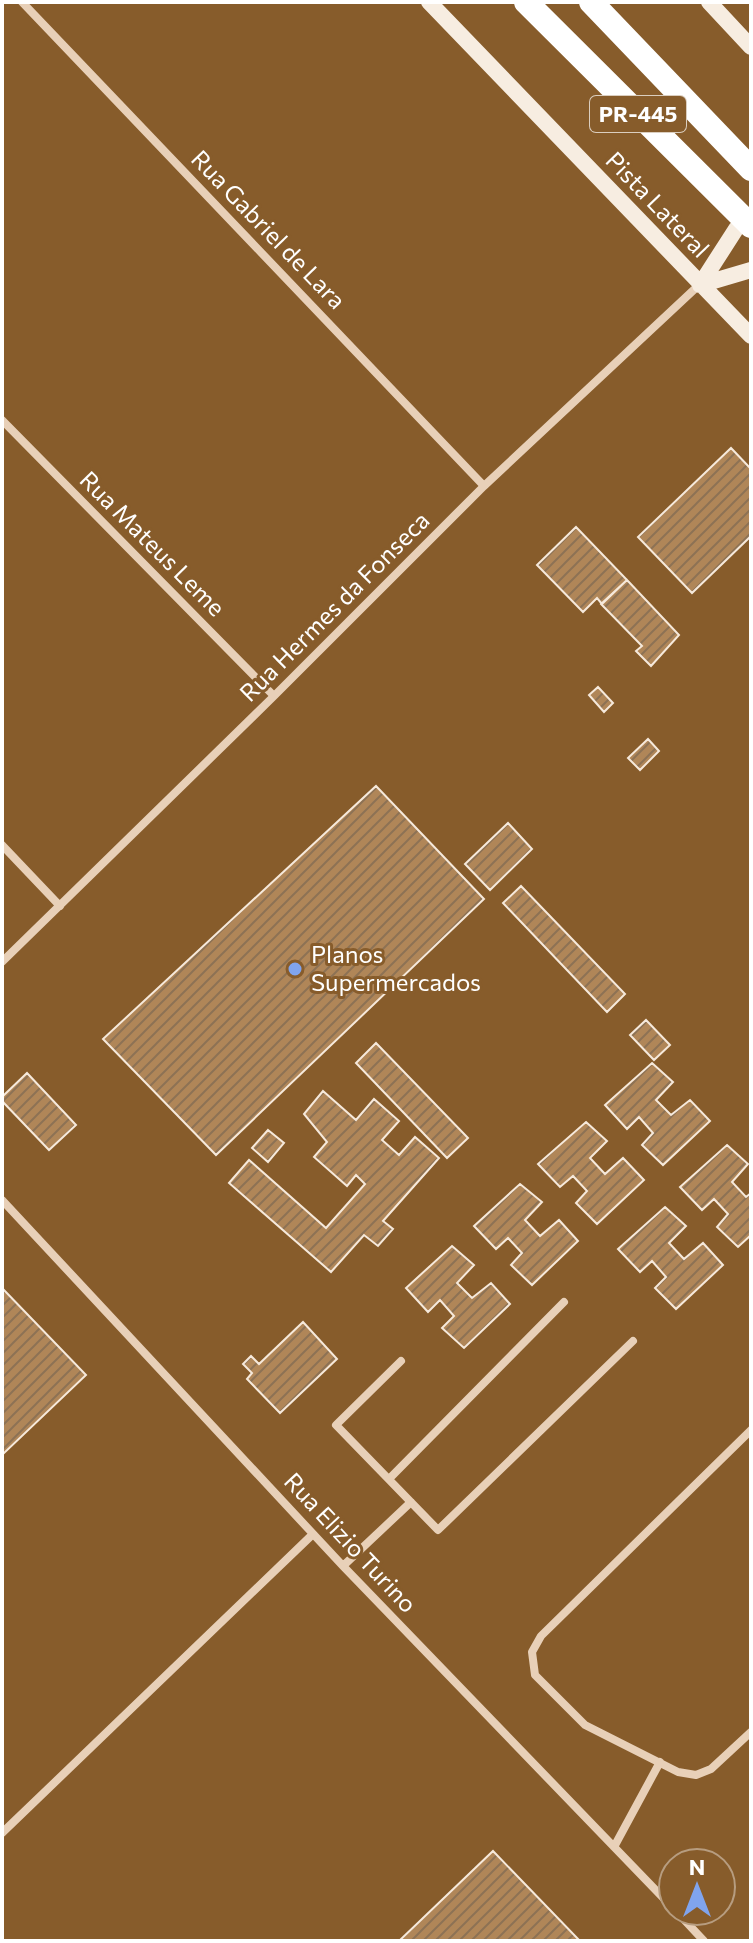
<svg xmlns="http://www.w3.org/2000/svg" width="753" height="1943" font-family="Commissioner,sans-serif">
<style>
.building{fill:url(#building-hatch);stroke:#f6e9db;stroke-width:2}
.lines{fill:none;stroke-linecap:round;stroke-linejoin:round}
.street{stroke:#e8d0b8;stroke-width:8}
.secondary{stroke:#f7ede1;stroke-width:16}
.highway{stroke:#fff;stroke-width:24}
.poi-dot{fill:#80a4ed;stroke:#875c2b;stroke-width:3}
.labels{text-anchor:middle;stroke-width:6;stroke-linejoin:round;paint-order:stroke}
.shield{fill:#875c2b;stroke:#dbcebf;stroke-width:2}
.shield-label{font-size:22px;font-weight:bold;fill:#fff}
.street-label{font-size:24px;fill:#fff;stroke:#875c2b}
.poi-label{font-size:24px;fill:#fff;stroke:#875c2b;text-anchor:start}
</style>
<defs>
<pattern id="building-hatch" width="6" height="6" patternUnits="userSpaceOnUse" patternTransform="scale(2)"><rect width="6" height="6" fill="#b08658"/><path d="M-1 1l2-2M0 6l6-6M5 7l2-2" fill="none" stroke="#8d7254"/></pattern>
</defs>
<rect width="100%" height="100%" fill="#875c2b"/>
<path class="building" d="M 731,448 L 751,469 L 751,536 L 692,593 L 638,537 Z
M 576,527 L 627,580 L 602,604 L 597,598 L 583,612 L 537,565 Z
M 627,580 L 679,635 L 651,666 L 636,651 L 642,646 L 601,604 Z
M 598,687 L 613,703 L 604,712 L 589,695 Z
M 648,739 L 659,751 L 640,770 L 628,758 Z
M 376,786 L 484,899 L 216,1155 L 103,1039 Z
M 508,823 L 532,849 L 490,890 L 465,864 Z
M 521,886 L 625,994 L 607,1012 L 503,903 Z
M 646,1020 L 670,1045 L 654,1060 L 630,1035 Z
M 376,1043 L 468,1138 L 447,1158 L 356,1063 Z
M 652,1063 L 673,1082 L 656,1100 L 671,1115 L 690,1100 L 710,1121 L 663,1165 L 642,1145 L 653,1133 L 639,1117 L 627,1129 L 605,1105 Z
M 27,1073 L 76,1125 L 49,1150 L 2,1101 L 2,1097 Z
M 323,1091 L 356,1120 L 374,1099 L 399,1121 L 382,1140 L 399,1155 L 415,1137 L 439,1158 L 383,1221 L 393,1229 L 378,1246 L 364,1235 L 331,1272 L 229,1183 L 249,1160 L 326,1228 L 365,1184 L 356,1175 L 347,1186 L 314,1157 L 327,1142 L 304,1114 Z
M 586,1122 L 607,1141 L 590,1158 L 605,1174 L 623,1158 L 644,1180 L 597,1224 L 576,1203 L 587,1191 L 573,1176 L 560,1187 L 538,1164 Z
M 268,1130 L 284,1143 L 268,1162 L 252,1148 Z
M 727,1145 L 748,1164 L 732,1182 L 746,1197 L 751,1193 L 751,1235 L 738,1247 L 717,1227 L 728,1214 L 714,1199 L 702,1210 L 680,1187 Z
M 520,1184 L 542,1202 L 525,1220 L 540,1236 L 559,1220 L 578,1241 L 532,1285 L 511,1265 L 522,1253 L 508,1238 L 496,1249 L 474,1226 Z
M 665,1207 L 686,1226 L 669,1243 L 684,1259 L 703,1243 L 723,1265 L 676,1309 L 655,1288 L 666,1277 L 652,1261 L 640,1272 L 618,1249 Z
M 452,1246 L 474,1265 L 457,1283 L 472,1298 L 491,1283 L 510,1304 L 464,1348 L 442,1328 L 454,1316 L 440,1300 L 428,1312 L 406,1288 Z
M 2,1288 L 86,1375 L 2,1455 Z
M 303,1322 L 337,1359 L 280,1413 L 247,1379 L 252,1373 L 243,1364 L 251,1356 L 259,1364 Z
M 493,1851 L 580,1941 L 399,1941 Z"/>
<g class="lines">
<path class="street" d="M 22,2 L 484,486
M 2,420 L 274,696
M 2,845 L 60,906
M 2,962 L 274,696 L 484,486 L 699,285
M 2,1200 L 343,1566 L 673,1908
M 401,1361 L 336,1425 L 438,1530 L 633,1341
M 751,1430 L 541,1636 L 532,1652 L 535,1675 L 585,1725 L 678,1772 L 696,1775 L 711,1769 L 751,1732
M 389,1479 L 564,1302
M 343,1566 L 411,1502
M 2,1833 L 313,1534
M 614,1847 L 660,1762
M 676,1911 L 704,1941"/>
<path class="secondary" d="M 429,2 L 751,336
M 709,2 L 751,47
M 700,285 L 736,229 L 751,216
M 700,285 L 751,270"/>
<path class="highway" d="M 526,2 L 751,226
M 591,2 L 751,169"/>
</g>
<circle class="poi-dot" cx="295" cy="969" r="8"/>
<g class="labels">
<rect class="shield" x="590" y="96" width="96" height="36" rx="6"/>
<g class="shield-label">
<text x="638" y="122">PR-445</text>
</g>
<g class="street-label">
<text transform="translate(657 205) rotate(46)" y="8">Pista Lateral</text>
<text transform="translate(268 230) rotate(46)" y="8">Rua Gabriel de Lara</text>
<text transform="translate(152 544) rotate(45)" y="8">Rua Mateus Leme</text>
<text transform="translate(335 607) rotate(-45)" y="8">Rua Hermes da Fonseca</text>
<text transform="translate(350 1543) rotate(47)" y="8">Rua Elizio Turino</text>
</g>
<g class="poi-label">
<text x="311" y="963">Planos<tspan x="311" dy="28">Supermercados</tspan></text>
</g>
</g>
<rect width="753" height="1943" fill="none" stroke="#ffffff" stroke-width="8"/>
<g transform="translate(697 1887)"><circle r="38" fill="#875c2b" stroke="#b79d80" stroke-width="2"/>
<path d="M0-6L14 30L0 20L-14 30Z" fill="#80a4ed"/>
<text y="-12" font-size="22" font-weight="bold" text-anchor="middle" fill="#ffffff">N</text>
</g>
</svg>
